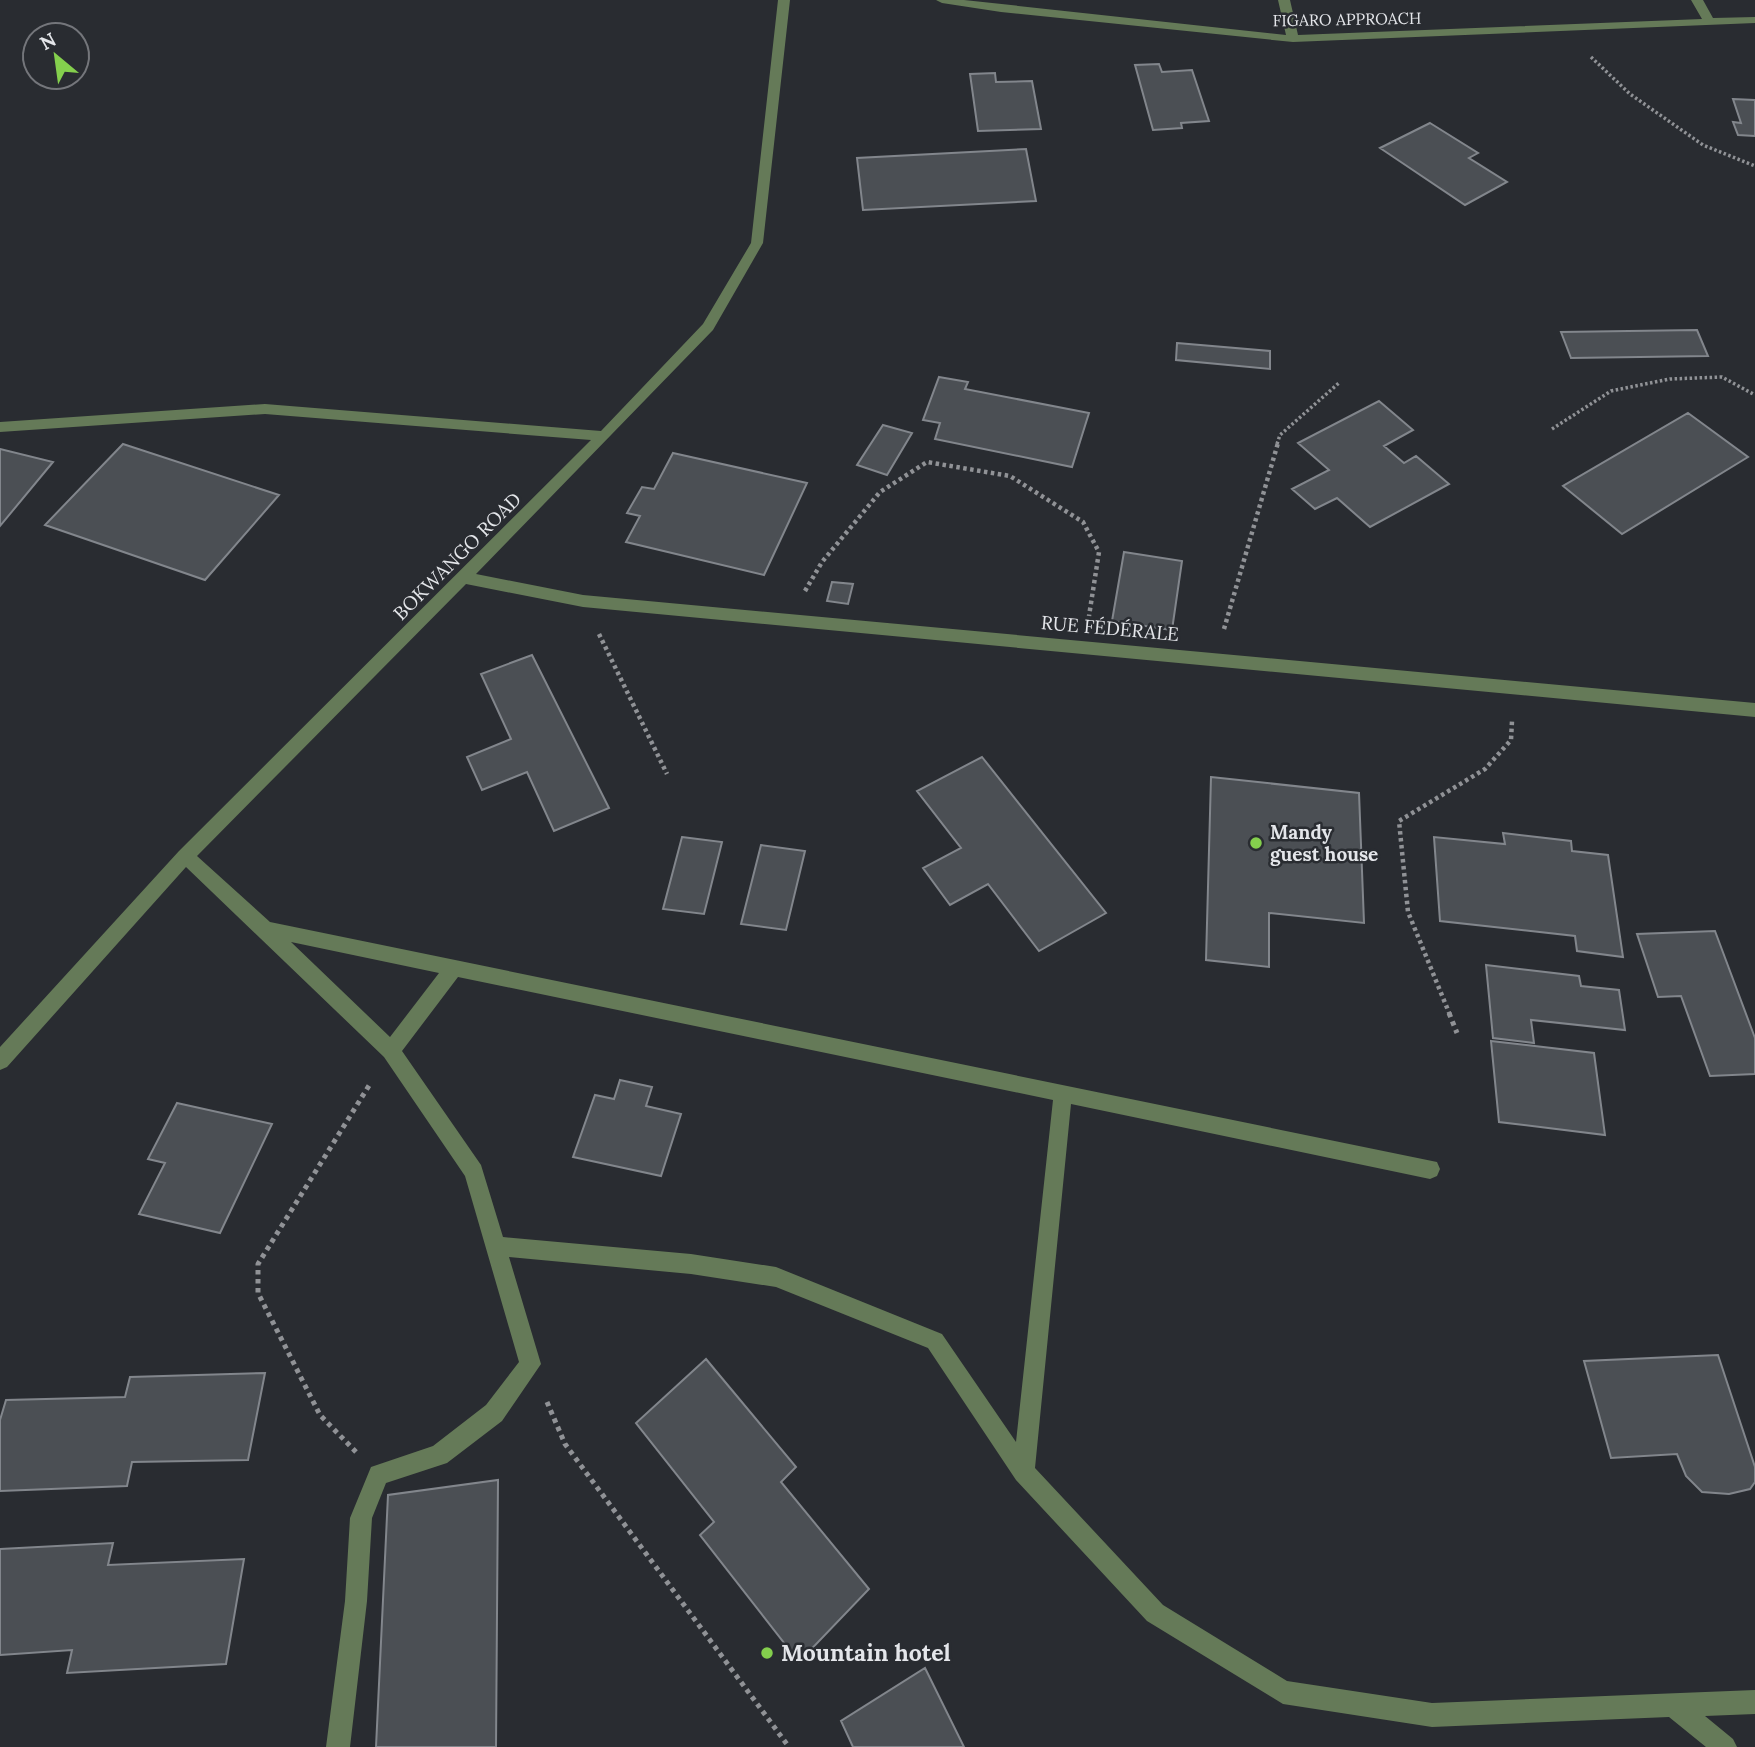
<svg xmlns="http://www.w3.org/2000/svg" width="1755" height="1747" font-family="Lora,serif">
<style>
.building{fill:#4b4f54;stroke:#82868c;stroke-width:2}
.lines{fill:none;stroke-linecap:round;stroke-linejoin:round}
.path-far2{stroke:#909296;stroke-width:3.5;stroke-dasharray:2.5 2.5;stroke-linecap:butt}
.path-far1{stroke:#909296;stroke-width:4.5;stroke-dasharray:3.5 3.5;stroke-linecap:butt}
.path{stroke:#909296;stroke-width:5;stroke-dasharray:4.5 4.5;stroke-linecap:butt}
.minor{fill:#657a58;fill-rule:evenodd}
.poi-dot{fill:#84cf4d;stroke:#292c31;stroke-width:2.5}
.labels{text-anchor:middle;stroke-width:5;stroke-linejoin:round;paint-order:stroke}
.far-street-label{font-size:16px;fill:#e4e6ea;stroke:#292c31}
.street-label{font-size:19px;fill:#e4e6ea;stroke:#292c31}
.poi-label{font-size:19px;font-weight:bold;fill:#e4e6ea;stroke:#292c31;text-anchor:start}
.near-poi-label{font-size:23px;font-weight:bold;fill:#e4e6ea;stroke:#292c31;text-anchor:start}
</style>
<rect width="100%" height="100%" fill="#292c31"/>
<path class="building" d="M 1159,64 L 1162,72 L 1192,70 L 1209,121 L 1181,123 L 1182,128 L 1153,130 L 1135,65 Z
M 995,73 L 996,82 L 1032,81 L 1041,129 L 978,131 L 970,74 Z
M 1733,99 L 1755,100 L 1755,136 L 1738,135 L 1733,122 L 1741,123 Z
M 1430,123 L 1478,153 L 1469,158 L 1507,182 L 1465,205 L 1380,148 Z
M 1026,149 L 1036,201 L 863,210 L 857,158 Z
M 1697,330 L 1708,356 L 1571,358 L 1561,332 Z
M 1177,343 L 1270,351 L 1270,369 L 1176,360 Z
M 939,377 L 968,382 L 965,389 L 1089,413 L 1072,467 L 935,439 L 940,423 L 923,420 Z
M 1379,401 L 1413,430 L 1384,446 L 1404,463 L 1416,456 L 1449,484 L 1370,527 L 1337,498 L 1315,509 L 1292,489 L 1329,470 L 1298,443 Z
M 1688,413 L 1748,457 L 1622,534 L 1563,486 Z
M 883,425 L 912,433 L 887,475 L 857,465 Z
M 123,444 L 279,495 L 205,580 L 45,525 Z
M 0,449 L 53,462 L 0,526 Z
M 673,453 L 807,483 L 764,575 L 626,542 L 640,516 L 627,513 L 642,487 L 654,489 Z
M 1124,552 L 1182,561 L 1172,630 L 1112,621 Z
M 832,582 L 853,584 L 848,604 L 827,601 Z
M 532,655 L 609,808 L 554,831 L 527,772 L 482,790 L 467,757 L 511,739 L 481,674 Z
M 982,757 L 1106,913 L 1039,951 L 988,884 L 950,905 L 923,868 L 961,848 L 917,791 Z
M 1211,777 L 1359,793 L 1364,923 L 1269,913 L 1269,967 L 1206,960 Z
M 1503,833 L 1571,841 L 1572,851 L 1608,855 L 1623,957 L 1577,951 L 1575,936 L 1440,921 L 1434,837 L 1505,844 Z
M 682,837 L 722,842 L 704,914 L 663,909 Z
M 761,845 L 805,851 L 786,930 L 741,924 Z
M 1715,931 L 1755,1038 L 1755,1074 L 1710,1076 L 1681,996 L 1658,997 L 1637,934 Z
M 1486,965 L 1579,976 L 1581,986 L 1619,990 L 1625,1030 L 1531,1020 L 1534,1043 L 1493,1038 Z
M 1491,1041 L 1594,1053 L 1605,1135 L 1499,1122 Z
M 620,1080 L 652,1087 L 646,1106 L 681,1114 L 661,1176 L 573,1157 L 595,1095 L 614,1099 Z
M 177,1103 L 272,1124 L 220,1233 L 139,1214 L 165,1163 L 148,1159 Z
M 1718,1355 L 1755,1467 L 1755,1482 L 1750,1489 L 1729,1494 L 1702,1492 L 1686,1476 L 1677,1454 L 1611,1458 L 1584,1361 Z
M 706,1359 L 796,1467 L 781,1482 L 869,1589 L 799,1662 L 700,1535 L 714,1522 L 636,1423 Z
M 265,1373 L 248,1460 L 132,1462 L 127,1486 L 0,1491 L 0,1420 L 6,1400 L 125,1397 L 130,1377 Z
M 498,1480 L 496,1747 L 376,1747 L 388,1495 Z
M 113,1543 L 108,1565 L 244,1559 L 226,1664 L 67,1673 L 72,1650 L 0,1655 L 0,1549 Z
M 925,1668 L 964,1747 L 853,1747 L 841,1721 Z"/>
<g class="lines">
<path class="path-far2" d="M 1591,57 L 1630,94 L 1703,145 L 1755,166
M 1552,429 L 1611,391 L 1670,379 L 1722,377 L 1755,395
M 1277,444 L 1280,435 L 1340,382"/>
<path class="path-far1" d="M 805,591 L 822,562 L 880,492 L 927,462 L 1010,476 L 1083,522 L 1099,552 L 1089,616
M 1224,629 L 1278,443
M 599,634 L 667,774
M 1450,1015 L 1408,912 L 1399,821 L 1485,769 L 1511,740 L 1512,721"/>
<path class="path" d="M 1449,1013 L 1457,1033
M 547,1402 L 565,1444 L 789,1747
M 356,1452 L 320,1415 L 258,1293 L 258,1264 L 370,1084"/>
<path class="minor" d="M 778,0 L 790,0 L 763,243 L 713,330 L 476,574 L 583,595 L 1755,703 L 1755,717 L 583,607 L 466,584 L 197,856 L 270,922 L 1437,1162 L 1440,1169 L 1437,1176 L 1430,1179 L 1071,1104 L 1035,1468 L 1163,1605 L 1287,1681 L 1432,1703 L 1755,1690 L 1755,1714 L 1705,1716 L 1733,1739 L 1737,1747 L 1706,1747 L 1669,1717 L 1432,1727 L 1283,1704 L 1147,1621 L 1016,1480 L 928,1348 L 776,1287 L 691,1274 L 509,1257 L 541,1364 L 502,1421 L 447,1463 L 386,1483 L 372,1518 L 367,1601 L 350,1747 L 326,1747 L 345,1601 L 350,1518 L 371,1467 L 433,1446 L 486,1405 L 519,1362 L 465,1176 L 384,1057 L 186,867 L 7,1067 L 0,1070 L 0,1047 L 179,851 L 591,440 L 265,414 L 0,432 L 0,422 L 265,404 L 601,431 L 703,324 L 751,243 ZM 291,942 L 439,973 L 390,1037 ZM 458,977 L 1053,1100 L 1016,1442 L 942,1334 L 776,1267 L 691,1254 L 503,1237 L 481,1165 L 402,1051 Z
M 936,0 L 964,0 L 1286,35 L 1278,0 L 1290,0 L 1298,35 L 1702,19 L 1691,0 L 1703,0 L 1713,18 L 1755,17 L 1755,23 L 1293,42 L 1001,12 L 942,3 Z"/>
</g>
<g class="poi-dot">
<circle cx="1256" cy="843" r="7"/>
<circle cx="767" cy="1653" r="7"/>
</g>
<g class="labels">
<g class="far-street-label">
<text transform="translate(1347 19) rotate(-1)" y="6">FIGARO APPROACH</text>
</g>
<g class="street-label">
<text transform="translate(457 556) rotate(-45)" y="7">BOKWANGO ROAD</text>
<text transform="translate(1110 628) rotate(5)" y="7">RUE FÉDÉRALE</text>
</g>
<g class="poi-label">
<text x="1270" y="839">Mandy<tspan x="1270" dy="22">guest house</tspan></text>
</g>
<g class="near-poi-label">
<text x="781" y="1661">Mountain hotel</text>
</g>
</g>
<g transform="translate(56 56) rotate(331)"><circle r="33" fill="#292c31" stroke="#74767b" stroke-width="2"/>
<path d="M0-5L12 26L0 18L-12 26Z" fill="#84cf4d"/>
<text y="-10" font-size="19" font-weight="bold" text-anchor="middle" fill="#e4e6ea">N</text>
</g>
</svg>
